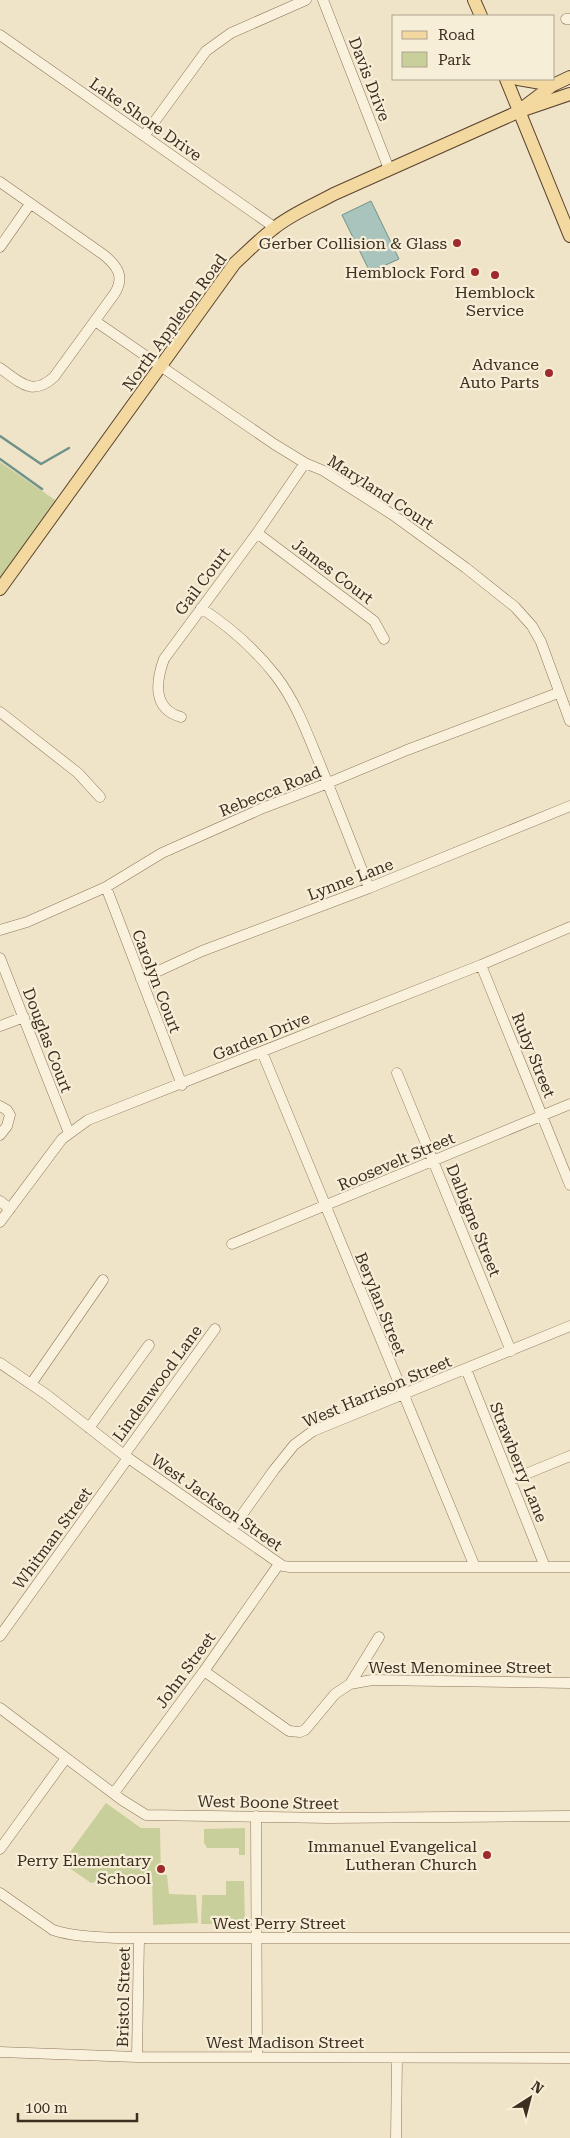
<svg xmlns="http://www.w3.org/2000/svg" width="570" height="2138" font-family="'Roboto Serif',serif">
<style>
.green{fill:#c9cf9b}
.water{fill:#a9c4bc;stroke:#6f938a}
.lines{fill:none;stroke-linecap:round;stroke-linejoin:round}
.stream{stroke:#6f938a;stroke-width:2.5}
.minor-casing{stroke:#8d765c;stroke-width:11}
.major-casing{stroke:#5b4430;stroke-width:14}
.minor{stroke:#faf1dc;stroke-width:10}
.major{stroke:#f3d9a0;stroke-width:12}
.poi-dot{fill:#9e2a2b;stroke:#f7eed8;stroke-width:2}
.labels{text-anchor:middle;stroke-width:4.5;stroke-linejoin:round;paint-order:stroke}
.street-label{font-size:16px;fill:#3d2e20;stroke:#f7eed8}
.poi-label{font-size:16px;fill:#3d2e20;stroke:#f7eed8;text-anchor:end}
</style>
<rect width="100%" height="100%" fill="#f0e4c8"/>
<path class="green" d="M 0,462 L 61,504 L 0,588 Z
M 106,1803 L 141,1828 L 160,1828 L 161,1875 L 167,1875 L 169,1894 L 196,1895 L 198,1923 L 153,1925 L 152,1875 L 121,1875 L 91,1883 L 62,1863 Z
M 245,1828 L 245,1855 L 239,1855 L 239,1848 L 207,1848 L 204,1843 L 204,1829 Z
M 226,1881 L 244,1881 L 245,1924 L 201,1924 L 202,1895 L 226,1895 Z"/>
<path class="water" d="M 371,201 L 399,259 L 370,272 L 342,215 Z"/>
<g class="lines">
<path class="stream" d="M 0,436 L 41,464 L 69,448
M 0,459 L 42,489"/>
<defs>
<path id="minor" d="M 323,0 L 389,169
M 566,19 L 570,19
M 0,35 L 274,227
M 144,136 L 206,51 L 231,33 L 306,0
M 0,182 L 104,255 C 117,266 125,276 115,293 L 54,377 C 32,397 20,382 0,368
M 0,247 L 30,204
M 95,321 L 274,444 L 305,463 L 324,471 L 393,515 L 466,568 L 515,607 L 532,626 L 541,642 L 570,721
M 257,533 L 374,621 L 384,639
M 201,608 C 230,627 255,649 276,676 C 295,701 306,730 317,757 C 335,801 352,844 369,888
M 0,712 L 78,773 L 100,797
M 181,717 C 152,709 156,681 164,659 L 257,533 L 305,463
M 106,887 L 182,1085
M 0,930 L 27,922 L 106,887 L 162,853 L 263,808 L 328,783 L 407,750 L 558,693
M 0,958 L 69,1133
M 481,965 L 570,1185
M 141,979 L 202,951 L 369,888 L 570,806
M 0,1026 L 24,1017
M 262,1052 L 475,1567
M 397,1073 L 511,1351
M 0,1106 L 7,1110 L 10,1115 L 7,1126 L 0,1135
M 0,1201 L 10,1209
M 0,1222 L 62,1139 L 88,1120 L 481,965 L 570,927
M 232,1244 L 570,1104
M 0,1363 L 47,1395 L 124,1455 L 283,1566 L 290,1567 L 570,1567
M 466,1369 L 545,1567
M 31,1384 L 103,1280
M 89,1428 L 149,1345
M 124,1455 L 215,1329
M 511,1480 L 570,1456
M 231,1530 L 274,1470 L 294,1445 L 313,1431 L 570,1326
M 0,1636 L 128,1458
M 204,1671 L 289,1731 L 300,1732 L 305,1730 L 335,1694 L 350,1684 L 379,1637
M 350,1684 L 372,1680 L 570,1683
M 0,1708 L 122,1800 L 146,1815 L 328,1818 L 570,1816
M 114,1793 L 204,1671 L 279,1564
M 256,1816 L 257,2056
M 0,1849 L 66,1758
M 0,1893 L 53,1930 C 74,1937 98,1937 120,1938 L 570,1938
M 0,2052 L 137,2057 L 570,2058
M 137,2057 L 139,1938
M 396,2138 L 397,2058"/>
<path id="major" d="M 474,0 L 481,16
M 506,79 L 570,236
M 518,79 L 553,85
M 525,106 L 553,85 L 570,77
M 0,589 L 235,263 C 248,251 260,239 273,229 C 291,214 314,205 334,194 L 520,111 L 570,94"/>
</defs>
<use href="#minor" class="minor-casing"/>
<use href="#major" class="major-casing"/>
<use href="#minor" class="minor"/>
<use href="#major" class="major"/>
</g>
<g class="poi-dot">
<circle cx="457" cy="243" r="5"/>
<circle cx="475" cy="272" r="5"/>
<circle cx="495" cy="275" r="5"/>
<circle cx="549" cy="373" r="5"/>
<circle cx="487" cy="1855" r="5"/>
<circle cx="161" cy="1869" r="5"/>
</g>
<g class="labels">
<g class="street-label">
<text transform="translate(370 79) rotate(69)" y="6">Davis Drive</text>
<text transform="translate(146 119) rotate(35)" y="6">Lake Shore Drive</text>
<text transform="translate(174 322) rotate(-54)" y="6">North Appleton Road</text>
<text transform="translate(381 492) rotate(33)" y="6">Maryland Court</text>
<text transform="translate(333 571) rotate(37)" y="6">James Court</text>
<text transform="translate(202 581) rotate(-53)" y="6">Gail Court</text>
<text transform="translate(270 791) rotate(-22)" y="6">Rebecca Road</text>
<text transform="translate(350 879) rotate(-21)" y="6">Lynne Lane</text>
<text transform="translate(157 981) rotate(69)" y="6">Carolyn Court</text>
<text transform="translate(261 1036) rotate(-22)" y="6">Garden Drive</text>
<text transform="translate(48 1040) rotate(69)" y="6">Douglas Court</text>
<text transform="translate(534 1055) rotate(68)" y="6">Ruby Street</text>
<text transform="translate(396 1161) rotate(-23)" y="6">Roosevelt Street</text>
<text transform="translate(474 1220) rotate(68)" y="6">Dalbigne Street</text>
<text transform="translate(381 1304) rotate(68)" y="6">Berylan Street</text>
<text transform="translate(157 1383) rotate(-54)" y="6">Lindenwood Lane</text>
<text transform="translate(377 1391) rotate(-23)" y="6">West Harrison Street</text>
<text transform="translate(519 1462) rotate(68)" y="6">Strawberry Lane</text>
<text transform="translate(217 1502) rotate(35)" y="6">West Jackson Street</text>
<text transform="translate(52 1538) rotate(-54)" y="6">Whitman Street</text>
<text x="460" y="1673">West Menominee Street</text>
<text transform="translate(185 1670) rotate(-54)" y="6">John Street</text>
<text transform="translate(268 1802) rotate(1)" y="6">West Boone Street</text>
<text x="279" y="1929">West Perry Street</text>
<text transform="translate(123 1997) rotate(-89)" y="6">Bristol Street</text>
<text x="285" y="2048">West Madison Street</text>
</g>
<g class="poi-label">
<text x="447" y="249">Gerber Collision &amp; Glass</text>
<text x="465" y="278">Hemblock Ford</text>
<text x="495" y="298" text-anchor="middle">Hemblock<tspan x="495" dy="18">Service</tspan></text>
<text x="539" y="370">Advance<tspan x="539" dy="18">Auto Parts</tspan></text>
<text x="477" y="1852">Immanuel Evangelical<tspan x="477" dy="18">Lutheran Church</tspan></text>
<text x="151" y="1866">Perry Elementary<tspan x="151" dy="18">School</tspan></text>
</g>
</g>
<rect x="392" y="15" width="162" height="65" fill="#f7eed8" stroke="#ada18e"/>
<rect x="402" y="31" width="25" height="8" fill="#f3d9a0" stroke="#ada18e"/>
<text x="438" y="40" font-size="15" fill="#3d2e20">Road</text>
<rect x="402" y="52" width="25" height="15" fill="#c9cf9b" stroke="#ada18e"/>
<text x="438" y="65" font-size="15" fill="#3d2e20">Park</text>
<g transform="translate(530 2098) rotate(36)" stroke="#f7eed8" stroke-width="4" paint-order="stroke">
<path d="M0-4L9 19L0 12L-9 19Z" fill="#3d2e20"/>
<text y="-8" font-size="14" font-weight="bold" text-anchor="middle" fill="#3d2e20">N</text>
</g>
<path d="M18 2113v8h119v-8" fill="none" stroke="#3d2e20" stroke-width="2.5"/>
<text x="25" y="2113" font-size="15" fill="#3d2e20" stroke="#f7eed8" stroke-width="4" paint-order="stroke">100 m</text>
</svg>
